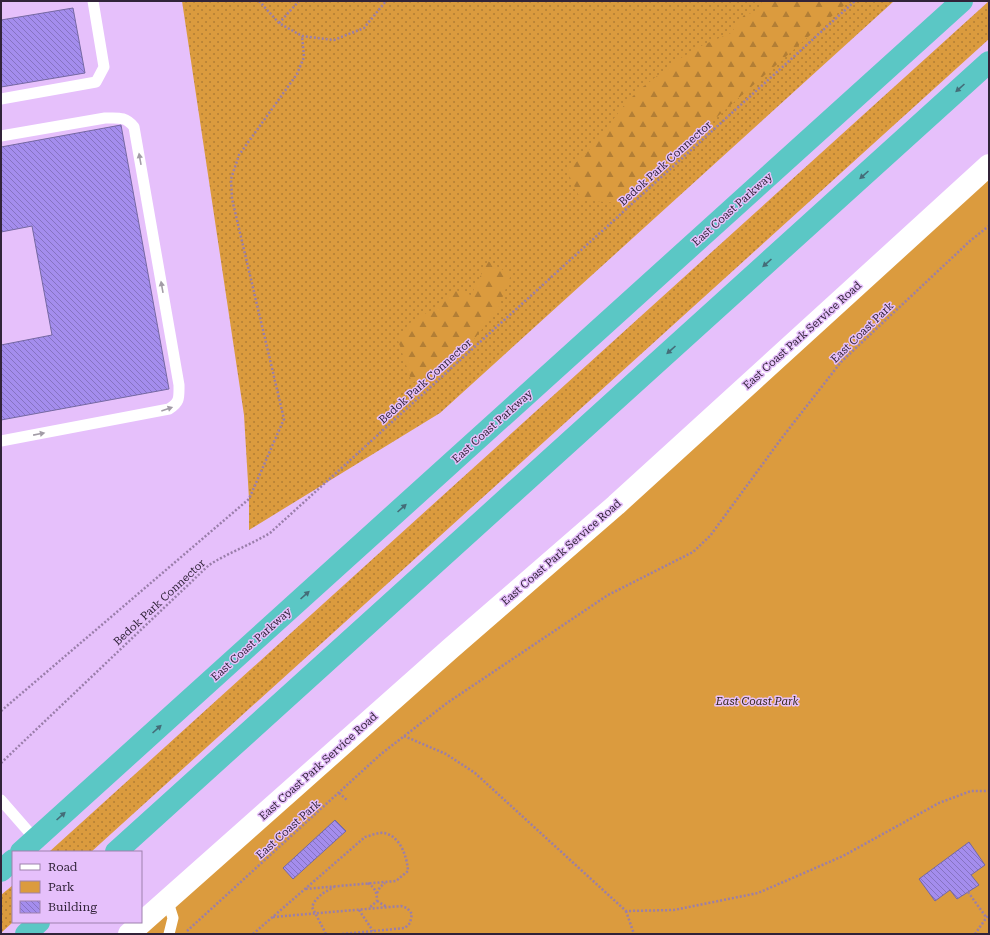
<svg xmlns="http://www.w3.org/2000/svg" width="990" height="935" font-family="'Roboto Serif',serif">
<style>
.grass{fill:url(#grass-dots)}
.forest{fill:url(#forest-firs)}
.green{fill:#db9b3e}
.building{fill:url(#building-back-hatch);stroke:#7568a2}
.lines{fill:none;stroke-linecap:round;stroke-linejoin:round}
.path{stroke:#9a7eaa;stroke-width:2.5;stroke-dasharray:2 2;stroke-linecap:butt}
.service{stroke:#fff;stroke-width:11}
.minor{stroke:#fff;stroke-width:22}
.motorway{stroke:#5bc7c5;stroke-width:22}
.oneway{fill:#446d78}
.oneway2{fill:#a29ca6}
.labels{text-anchor:middle;stroke-width:3;stroke-linejoin:round;paint-order:stroke}
.street-label{font-size:11px;fill:#312339;stroke:#e6c0fb}
.park-label{font-size:11px;font-style:italic;fill:#362919;stroke:#e6c0fb}
</style>
<defs>
<pattern id="grass-dots" width="8" height="8" patternUnits="userSpaceOnUse"><rect width="8" height="8" fill="#db9b3e"/><path d="M2 2h.1M6 6h.1" fill="none" stroke="#b27e35" stroke-width="1.8" stroke-linecap="round"/></pattern>
<pattern id="forest-firs" width="22" height="20" patternUnits="userSpaceOnUse"><rect width="22" height="20" fill="#db9b3e"/><path d="M5 1l3.5 6h-7zM16 11l3.5 6h-7z" fill="#b27e35"/></pattern>
<pattern id="building-back-hatch" width="6" height="6" patternUnits="userSpaceOnUse"><rect width="6" height="6" fill="#a48ded"/><path d="M-1 5l2 2M0 0l6 6M5-1l2 2" fill="none" stroke="#8673c1"/></pattern>
</defs>
<rect width="100%" height="100%" fill="#e6c0fb"/>
<path class="grass" d="M 182,1 L 894,1 L 440,413 L 249,530 L 249,499 L 244,415 Z
M 989,1 L 989,39 L 91,852 L 49,852 Z
M 13,885 L 13,922 L 1,933 L 1,895 Z"/>
<path class="forest" d="M 762,1 L 849,1 L 619,203 L 581,200 L 567,171 L 591,148 L 626,103 L 640,89 L 681,58 L 703,45 L 731,33 L 744,15 L 759,11 Z
M 488,261 L 511,275 L 498,309 L 464,352 L 412,383 L 397,337 L 413,320 L 440,306 L 455,290 L 471,295 Z"/>
<path class="green" d="M 989,173 L 989,934 L 144,934 Z"/>
<path class="building" d="M 73,8 L 85,73 L 1,87 L 1,20 Z
M 121,125 L 169,389 L 1,420 L 1,345 L 52,335 L 32,226 L 1,232 L 1,147 Z
M 335,820 L 346,831 L 293,879 L 283,868 Z
M 969,842 L 985,865 L 971,875 L 979,885 L 957,899 L 950,890 L 935,901 L 919,879 Z"/>
<g class="lines">
<path class="path" d="M 259,1 L 279,23 L 302,36 L 334,40 L 364,28 L 386,1
M 279,23 L 299,1
M 1,711 L 249,499 L 284,419 L 232,199 L 231,179 L 239,155 L 297,74 L 304,57 L 302,36
M 404,736 L 446,754 L 475,773 L 626,911 L 674,910 L 758,893 L 843,856 L 939,803 L 971,791 L 989,791
M 1,763 L 209,565 C 228,553 250,545 270,533 L 855,1
M 339,793 L 348,801
M 368,883 C 375,888 377,892 377,901 L 369,908
M 968,892 L 986,917
M 377,893 L 380,887 L 385,883
M 377,901 L 387,907
M 359,910 L 373,931
M 626,911 L 634,934
M 273,917 L 401,906 L 407,908 L 412,914 L 410,923 L 405,928 L 342,934
M 187,931 L 381,754 L 447,703 L 608,595 L 693,552 L 710,536 L 781,439 L 841,362 L 971,240 L 989,226
M 253,934 L 365,837 C 370,836 378,832 384,833 C 400,836 407,856 408,871 L 396,881 L 305,889
M 326,934 L 312,907 C 316,896 325,892 334,887
M 975,934 L 989,914"/>
<path class="service" d="M 1,99 L 96,82 L 104,67 L 93,1
M 1,136 L 105,118 C 118,118 125,116 134,127 L 179,385 C 179,398 180,402 169,409 L 1,441
M 1,800 L 35,839
M 167,899 L 173,918 L 169,934"/>
<path class="minor" d="M 129,934 L 450,649 L 616,505 L 989,165"/>
<path class="motorway" d="M 21,852 L 962,1
M 116,852 L 989,62
M 1,871 L 13,860
M 26,934 L 39,922"/>
</g>
<defs><path id="oneway-solid" d="M-6-.8H1V-3.2L6.5 0L1 3.2V.8H-6Z"/></defs>
<g class="oneway">
<use href="#oneway-solid" transform="translate(960 88) rotate(138)"/>
<use href="#oneway-solid" transform="translate(864 175) rotate(138)"/>
<use href="#oneway-solid" transform="translate(767 263) rotate(138)"/>
<use href="#oneway-solid" transform="translate(671 350) rotate(138)"/>
<use href="#oneway-solid" transform="translate(402 508) rotate(-42)"/>
<use href="#oneway-solid" transform="translate(305 595) rotate(-42)"/>
<use href="#oneway-solid" transform="translate(157 729) rotate(-42)"/>
<use href="#oneway-solid" transform="translate(61 816) rotate(-42)"/>
</g>
<g class="oneway2">
<use href="#oneway-solid" transform="translate(140 159) rotate(-100)"/>
<use href="#oneway-solid" transform="translate(162 287) rotate(-100)"/>
<use href="#oneway-solid" transform="translate(167 409) rotate(-19)"/>
<use href="#oneway-solid" transform="translate(39 434) rotate(-11)"/>
</g>
<g class="labels">
<g class="street-label">
<text transform="translate(665 163) rotate(-42)" y="4">Bedok Park Connector</text>
<text transform="translate(732 209) rotate(-42)" y="4">East Coast Parkway</text>
<text transform="translate(862 332) rotate(-44)" y="4">East Coast Park</text>
<text transform="translate(802 335) rotate(-42)" y="4">East Coast Park Service Road</text>
<text transform="translate(425 381) rotate(-42)" y="4">Bedok Park Connector</text>
<text transform="translate(492 426) rotate(-42)" y="4">East Coast Parkway</text>
<text transform="translate(561 552) rotate(-41)" y="4">East Coast Park Service Road</text>
<text transform="translate(159 602) rotate(-43)" y="4">Bedok Park Connector</text>
<text transform="translate(251 644) rotate(-42)" y="4">East Coast Parkway</text>
<text transform="translate(318 766) rotate(-42)" y="4">East Coast Park Service Road</text>
<text transform="translate(288 829) rotate(-42)" y="4">East Coast Park</text>
</g>
<g class="park-label">
<text x="757" y="705">East Coast Park</text>
</g>
</g>
<rect width="990" height="935" fill="none" stroke="#312339" stroke-width="4"/>
<rect x="12" y="851" width="130" height="72" fill="#e6c0fb" stroke="#9e81ad"/>
<rect x="20" y="864" width="20" height="6" fill="#ffffff" stroke="#9e81ad"/>
<text x="48" y="871" font-size="12" fill="#312339">Road</text>
<rect x="20" y="881" width="20" height="12" fill="#db9b3e" stroke="#9e81ad"/>
<text x="48" y="891" font-size="12" fill="#312339">Park</text>
<rect x="20" y="901" width="20" height="12" fill="url(#building-back-hatch)" stroke="#9e81ad"/>
<text x="48" y="911" font-size="12" fill="#312339">Building</text>
</svg>
